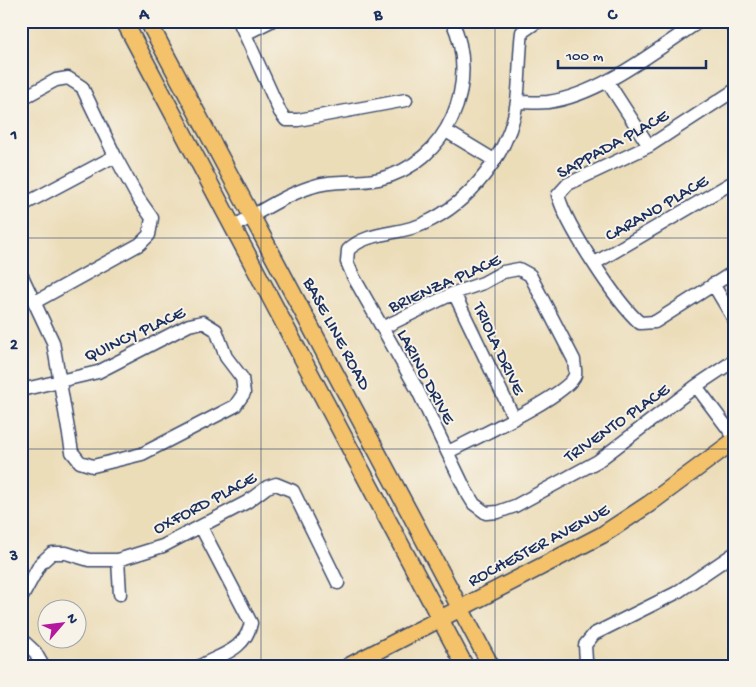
<svg xmlns="http://www.w3.org/2000/svg" width="756" height="687" font-family="'Gochi Hand',sans-serif">
<style>
.lines{fill:none;stroke-linecap:round;stroke-linejoin:round}
.minor-casing{stroke:#3a496c;stroke-width:15}
.major-casing{stroke:#3a496c;stroke-width:19}
.minor{stroke:#fff;stroke-width:12}
.major{stroke:#f3c26a;stroke-width:16}
.grid{fill:none;stroke:#1b2f5e;stroke-width:1;stroke-opacity:0.55}
.labels{text-anchor:middle;stroke-width:4;stroke-linejoin:round;paint-order:stroke}
.street-label{font-size:18px;fill:#1b2f5e;stroke:#f7f3e8}
.neatline{fill:none;stroke:#1b2f5e;stroke-width:2}
.grid-label{font-size:16px;text-anchor:middle;font-weight:bold;fill:#1b2f5e}
</style>
<rect width="100%" height="100%" fill="#f7f3e8"/>
<filter id="ink" filterUnits="userSpaceOnUse"><feTurbulence type="fractalNoise" baseFrequency=".02" numOctaves="2"/><feDisplacementMap in="SourceGraphic" scale="10" xChannelSelector="R" yChannelSelector="G"/><feConvolveMatrix kernelMatrix="1 2 1 2 8 2 1 2 1" color-interpolation-filters="sRGB"/></filter>
<filter id="wash" filterUnits="userSpaceOnUse"><feTurbulence type="fractalNoise" baseFrequency=".0096" numOctaves="4" result="noise"/><feDisplacementMap in="SourceGraphic" scale="20" xChannelSelector="R" yChannelSelector="G"/><feGaussianBlur stdDeviation="1.12" result="paint"/><feColorMatrix in="noise" values="0 0 0 0 0 0 0 0 0 0 0 0 0 0 0 0 0 1.4 0 .05"/><feComposite in="paint" operator="in"/></filter>
<g filter="url(#wash)">
<rect width="100%" height="100%" fill="#ecddb9"/>
</g>
<g filter="url(#ink)">
<g class="lines">
<defs>
<path id="minor" d="M 239,21 L 280,112 L 286,120 L 298,120 L 406,100
M 541,21 L 535,23 L 522,32 C 519,55 520,78 517,101 C 510,153 470,203 423,224 C 399,235 367,231 348,250 L 347,262 L 353,276 L 417,389 L 466,491 L 474,504 L 486,513 L 498,512 L 515,506 L 598,461 L 696,386 L 735,360
M 729,21 L 735,31
M 245,34 L 271,21
M 607,81 L 649,146
M 735,90 L 649,146 L 568,184 L 558,195 C 566,225 616,302 640,323 L 655,322 L 735,271
M 21,99 L 56,80 L 68,78 L 82,87 L 115,156 L 138,198 L 152,218 L 149,235 L 140,244 L 35,302
M 517,102 C 527,102 538,103 548,102 C 601,95 657,49 700,21
M 446,131 L 494,160
M 21,206 L 115,156
M 233,227 C 258,213 283,196 311,187 C 333,179 356,184 379,179 C 448,163 481,83 452,21
M 595,263 L 735,181
M 21,274 L 53,342 L 72,452 L 80,462 L 93,466 L 142,454 L 235,406 L 244,393 L 242,378 L 226,357 L 216,330 L 203,322 L 189,325 L 98,372 L 21,390
M 713,284 L 735,321
M 454,293 L 514,418
M 382,328 L 454,293 L 483,283 L 503,272 L 519,269 L 530,275 L 574,360 C 574,364 576,371 575,375 C 569,395 469,441 448,452
M 696,386 L 735,438
M 118,560 L 120,594
M 21,599 L 40,564 L 52,553 L 66,553 L 89,560 L 118,560 L 163,546 L 247,502 L 267,487 L 276,484 L 293,491 L 338,583
M 21,639 L 35,652 L 43,666
M 200,666 C 222,654 245,650 251,623 L 201,527
M 589,666 L 586,661 L 585,645 L 594,634 L 676,593 L 735,553"/>
<path id="major" d="M 124,21 L 465,666
M 148,21 L 491,666
M 349,666 L 602,535 L 649,504 L 735,440"/>
</defs>
<use href="#minor" class="minor-casing"/>
<use href="#major" class="major-casing"/>
<use href="#minor" class="minor"/>
<use href="#major" class="major"/>
</g>
</g>
<path class="grid" d="M 261,21 L 261,666M 495,21 L 495,666M 21,238 L 735,238M 21,449 L 735,449"/>
<g class="labels">
<g class="street-label">
<text transform="translate(612 143) rotate(-29)" y="6">SAPPADA PLACE</text>
<text transform="translate(656 207) rotate(-30)" y="6">CARANO PLACE</text>
<text transform="translate(444 282) rotate(-24)" y="6">BRIENZA PLACE</text>
<text transform="translate(134 333) rotate(-25)" y="6">QUINCY PLACE</text>
<text transform="translate(338 333) rotate(62)" y="6">BASE LINE ROAD</text>
<text transform="translate(500 348) rotate(65)" y="6">TRIOLA DRIVE</text>
<text transform="translate(427 376) rotate(62)" y="6">LARINO DRIVE</text>
<text transform="translate(616 422) rotate(-35)" y="6">TRIVENTO PLACE</text>
<text transform="translate(204 502) rotate(-28)" y="6">OXFORD PLACE</text>
<text transform="translate(538 544) rotate(-28)" y="6">ROCHESTER AVENUE</text>
</g>
</g>
<rect width="756" height="687" fill="none" stroke="#f7f3e8" stroke-width="55"/>
<g transform="translate(62 624) rotate(62)"><circle r="24" fill="#f7f3e8" stroke="#9fa5b1"/>
<path d="M0-4L9 19L0 12L-9 19Z" fill="#b5179e"/>
<text y="-8" font-size="14" font-weight="bold" text-anchor="middle" fill="#1b2f5e">N</text>
</g>
<path d="M558 60v8h148v-8" fill="none" stroke="#1b2f5e" stroke-width="2.5"/>
<text x="566" y="60" font-size="15" fill="#1b2f5e" stroke="#f7f3e8" stroke-width="4" paint-order="stroke">100 m</text>
<rect x="28" y="28" width="700" height="632" class="neatline"/>
<g class="grid-label">
<text x="144" y="19">A</text>
<text x="378" y="19">B</text>
<text x="612" y="19">C</text>
<text x="14" y="139">1</text>
<text x="14" y="349">2</text>
<text x="14" y="560">3</text>
</g>
</svg>
